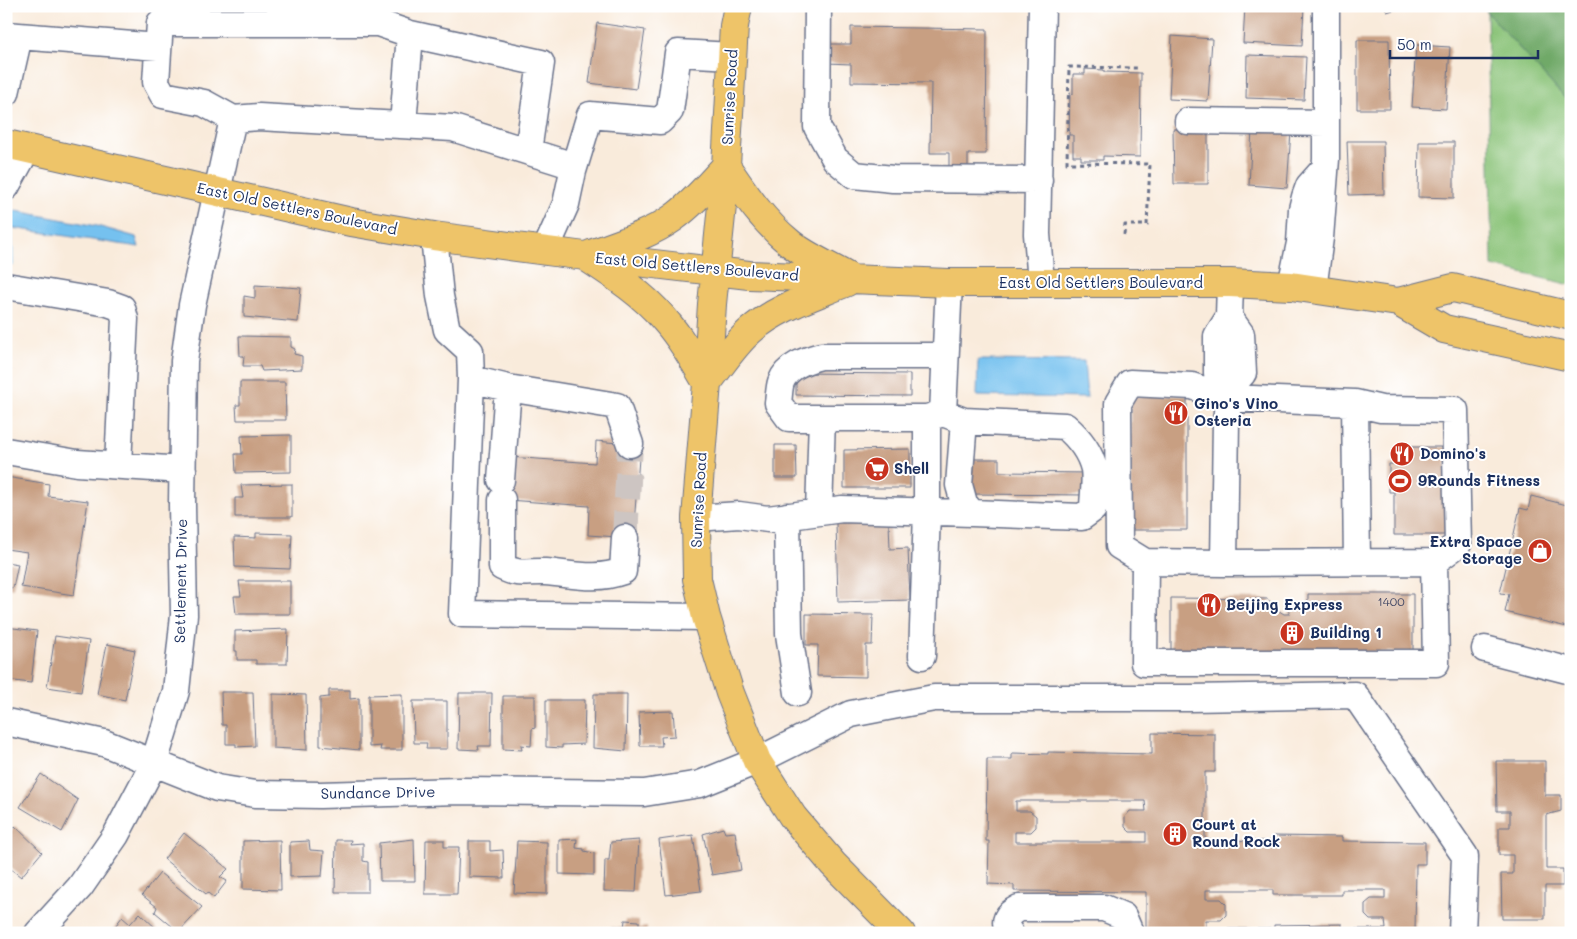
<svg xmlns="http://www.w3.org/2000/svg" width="1577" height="939" font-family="Mali,sans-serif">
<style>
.green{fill:#8ac378;stroke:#52796b}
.forest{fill:#6fa968;stroke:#456c63}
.water{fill:#75c1ef;stroke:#4878a6}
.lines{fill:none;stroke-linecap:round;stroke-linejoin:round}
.stream{stroke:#75c1ef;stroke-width:5.5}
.building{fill:#c89f82;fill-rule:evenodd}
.minor-tunnel{stroke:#cdc5c2;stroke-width:26;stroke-dasharray:26 13;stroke-linecap:butt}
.minor-casing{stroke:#69718a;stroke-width:29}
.major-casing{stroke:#69718a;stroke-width:30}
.path{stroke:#69718a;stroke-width:3;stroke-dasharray:4 4;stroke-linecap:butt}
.minor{stroke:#fff;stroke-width:26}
.major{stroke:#eec469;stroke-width:28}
.labels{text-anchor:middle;stroke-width:4;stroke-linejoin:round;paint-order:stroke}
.number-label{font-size:12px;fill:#464b67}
.street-label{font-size:15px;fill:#1b2f5e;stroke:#fff}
.poi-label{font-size:15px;font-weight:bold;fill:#1b2f5e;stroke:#fff;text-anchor:start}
</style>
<rect width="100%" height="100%" fill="#fff"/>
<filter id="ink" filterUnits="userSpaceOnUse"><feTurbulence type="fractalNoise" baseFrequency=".02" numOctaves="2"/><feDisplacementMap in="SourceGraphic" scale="10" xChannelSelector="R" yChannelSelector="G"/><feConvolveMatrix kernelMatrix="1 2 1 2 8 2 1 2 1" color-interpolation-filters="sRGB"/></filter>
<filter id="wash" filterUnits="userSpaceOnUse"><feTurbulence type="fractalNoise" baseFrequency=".0096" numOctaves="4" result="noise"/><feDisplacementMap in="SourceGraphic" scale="20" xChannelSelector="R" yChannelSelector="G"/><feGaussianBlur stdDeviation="1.12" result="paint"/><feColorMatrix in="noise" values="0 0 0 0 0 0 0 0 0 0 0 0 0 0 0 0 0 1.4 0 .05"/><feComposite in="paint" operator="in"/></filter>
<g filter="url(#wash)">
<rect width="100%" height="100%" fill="#f9ebdb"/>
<path class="green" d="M 1487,12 L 1571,105 L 1571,285 L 1492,266 Z"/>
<path class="forest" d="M 1485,6 L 1571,6 L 1571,105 L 1487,12 Z"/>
<path class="water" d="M 6,209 L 97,226 L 136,237 L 139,247 L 6,227 Z
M 978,360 L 1084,361 L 1087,398 L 977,396 Z"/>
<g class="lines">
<path class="stream" d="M 10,228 L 11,264"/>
</g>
<g id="blocks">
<path class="building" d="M 1245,6 L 1304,6 L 1302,46 L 1243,43 Z
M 1385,6 L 1403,6 L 1403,7 L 1387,12 Z
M 597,23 L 645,30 L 636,89 L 589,83 Z
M 851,27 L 987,29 L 986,154 L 968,154 L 968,175 L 949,175 L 949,153 L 930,153 L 931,83 L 851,82 L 851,64 L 827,63 L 827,44 L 851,44 Z
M 1172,36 L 1212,39 L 1208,101 L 1169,99 Z
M 1357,40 L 1389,40 L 1390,109 L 1357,109 Z
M 1416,45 L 1450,47 L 1446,109 L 1412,107 Z
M 1247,55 L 1306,57 L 1304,100 L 1246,98 Z
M 1085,69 L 1104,70 L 1104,72 L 1141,73 L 1140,157 L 1103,156 L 1103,160 L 1081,160 L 1081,156 L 1073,156 L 1073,135 L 1069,135 L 1070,93 L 1073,94 L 1073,74 L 1085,74 Z
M 1173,129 L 1208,129 L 1208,184 L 1174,184 Z
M 1252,129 L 1291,131 L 1287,188 L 1249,185 Z
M 1347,141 L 1383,141 L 1384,194 L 1349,195 Z
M 1419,142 L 1454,142 L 1454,198 L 1418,197 Z
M 255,285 L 301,288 L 298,322 L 244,317 L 244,296 L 255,298 Z
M 239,336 L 291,337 L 291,347 L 295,349 L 294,354 L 302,356 L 302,369 L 262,371 L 260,366 L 243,366 L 244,356 L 240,356 Z
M 796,373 L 910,374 L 910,396 L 796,395 Z
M 240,382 L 285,382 L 286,420 L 237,420 L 236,405 L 240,405 Z
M 1130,396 L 1187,396 L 1187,530 L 1131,530 Z
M 291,435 L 291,472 L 236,473 L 235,454 L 242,454 L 241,436 Z
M 596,441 L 640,445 L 633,538 L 588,535 L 589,506 L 494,499 L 509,457 L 595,463 Z
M 775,445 L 796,445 L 797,478 L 775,478 Z
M 1399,447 L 1446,447 L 1446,535 L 1394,535 L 1394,492 L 1389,492 L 1389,464 L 1399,464 Z
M 910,449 L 910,488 L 844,488 L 844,450 Z
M 969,459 L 999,459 L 999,472 L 1089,473 L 1088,495 L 969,494 Z
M 6,477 L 49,484 L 48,496 L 88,501 L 74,595 L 21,587 L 27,552 L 6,549 Z
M 292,484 L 292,517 L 235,517 L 235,498 L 243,498 L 241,485 Z
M 1531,496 L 1571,506 L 1571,628 L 1505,612 L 1509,594 L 1500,593 L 1520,508 L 1528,510 Z
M 889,522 L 890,549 L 908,548 L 910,600 L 838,602 L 836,523 Z
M 256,533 L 292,534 L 290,569 L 235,567 L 234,537 L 256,538 Z
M 6,562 L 18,564 L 13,588 L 6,587 Z
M 239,581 L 290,581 L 290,614 L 236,614 L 234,596 L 241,596 Z
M 1308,594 L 1413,594 L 1413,652 L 1171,652 L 1171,598 L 1268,599 L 1276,609 L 1284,614 L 1289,614 L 1289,603 L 1308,603 Z
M 806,614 L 873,615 L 872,645 L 866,645 L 866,677 L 817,676 L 818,645 L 806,645 Z
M 6,627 L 37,631 L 31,683 L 6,680 Z
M 288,629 L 287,664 L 256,664 L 256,660 L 237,660 L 237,651 L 235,651 L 235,631 Z
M 55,636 L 89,641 L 81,692 L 47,687 Z
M 107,644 L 135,650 L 125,700 L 97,694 Z
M 329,690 L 350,690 L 350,699 L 359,698 L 359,750 L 320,746 L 320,698 L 329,697 Z
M 221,692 L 253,692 L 255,746 L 236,747 L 236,744 L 226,744 L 226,725 L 222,725 Z
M 459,693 L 492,693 L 491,746 L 478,746 L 479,750 L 458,749 Z
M 273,694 L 306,695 L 307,750 L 273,748 Z
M 402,694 L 402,750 L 380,750 L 381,746 L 369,747 L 369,695 Z
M 594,694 L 627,694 L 626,751 L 593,748 Z
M 503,696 L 535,696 L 535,728 L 532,729 L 531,746 L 521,745 L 522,750 L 503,749 Z
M 546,700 L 585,700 L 584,744 L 562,745 L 562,748 L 546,747 Z
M 413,701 L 447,701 L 447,749 L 426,749 L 427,743 L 414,743 Z
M 673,711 L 675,736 L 661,737 L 662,746 L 640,746 L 639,712 Z
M 1152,733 L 1215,734 L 1215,772 L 1205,772 L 1205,840 L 1273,841 L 1273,836 L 1342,837 L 1342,841 L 1425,842 L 1425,864 L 1416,864 L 1415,933 L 1103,933 L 1103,930 L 1146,930 L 1146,892 L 1014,891 L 1014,885 L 988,884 L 989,841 L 986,841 L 987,759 L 1012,759 L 1012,753 L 1048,754 L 1048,752 L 1152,754 ZM 1016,801 L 1145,801 L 1146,811 L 1130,811 L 1125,817 L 1125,827 L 1130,832 L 1146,832 L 1146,842 L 1015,842 L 1015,832 L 1031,832 L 1036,827 L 1036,816 L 1030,811 L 1016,811 ZM 1206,890 L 1273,890 L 1273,895 L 1342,895 L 1342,890 L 1385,890 L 1385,899 L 1371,899 L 1365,904 L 1365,915 L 1370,920 L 1385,920 L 1386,929 L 1342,929 L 1342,924 L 1274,925 L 1274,929 L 1206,929 L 1206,920 L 1221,920 L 1226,915 L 1226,904 L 1221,899 L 1206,899 Z
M 1496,761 L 1545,761 L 1545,795 L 1561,795 L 1561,811 L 1546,815 L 1546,869 L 1563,869 L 1563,886 L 1545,886 L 1545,919 L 1502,919 L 1501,874 L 1513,874 L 1513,855 L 1499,855 L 1499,827 L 1510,827 L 1510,811 L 1497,811 Z
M 41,774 L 78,800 L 62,832 L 20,807 Z
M 15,826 L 42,852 L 21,877 L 6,865 L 6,837 Z
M 723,828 L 725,833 L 735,832 L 741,870 L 712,875 L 703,834 Z
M 184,833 L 228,869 L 220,877 L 227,881 L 214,898 L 208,893 L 206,894 L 164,859 Z
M 693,835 L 701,891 L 666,895 L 659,840 Z
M 414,839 L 415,881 L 380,881 L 379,843 Z
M 577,839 L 576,848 L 584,849 L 584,851 L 594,853 L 594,875 L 559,874 L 559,840 Z
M 280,840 L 281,890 L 243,889 L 243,841 Z
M 336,840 L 351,840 L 350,844 L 363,843 L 363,861 L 368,862 L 368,892 L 335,892 Z
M 426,840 L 444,840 L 444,847 L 459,847 L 457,894 L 425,894 Z
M 639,840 L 636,892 L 604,891 L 605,860 L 609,860 L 611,842 Z
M 309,841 L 310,850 L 324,851 L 322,876 L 290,877 L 290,842 Z
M 469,841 L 490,841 L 490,851 L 503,850 L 504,878 L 469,877 Z
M 517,841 L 547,842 L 547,894 L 514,893 Z
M 160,873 L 202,907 L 179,932 L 155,912 L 157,907 L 142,895 Z
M 140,913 L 161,933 L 110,933 L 122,917 L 130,924 Z
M 625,920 L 639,921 L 639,928 L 647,927 L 647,933 L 611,933 L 611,927 L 624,928 Z
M 437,930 L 467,930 L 467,933 L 436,933 Z"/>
</g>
</g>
<g filter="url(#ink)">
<use href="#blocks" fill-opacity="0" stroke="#69718a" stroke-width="1"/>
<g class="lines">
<path class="minor-tunnel" d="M 625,538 L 630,444"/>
<defs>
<path id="minor" d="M 818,6 L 817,127 L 835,159 L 854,175 L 893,179 L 1039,180
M 410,34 L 541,63 L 528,151
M 6,35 L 158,47
M 6,93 L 19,36
M 233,119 L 204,103 L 163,95 L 156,82 L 160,23 L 378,23 L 410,34 L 403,125
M 1188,121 L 1326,123
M 6,187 L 27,149
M 434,236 L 440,296 L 447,330 L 470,351 L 471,379 L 462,614 L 706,617
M 545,251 L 566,204 L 573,171 L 590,115 L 660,121 L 670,111 L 678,53 L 732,56
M 1041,282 L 1037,234 L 1042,6
M 6,286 L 108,303 L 122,308 L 125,319 L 118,465
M 1291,286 L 1300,243 L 1302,209 L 1305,197 L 1309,186 L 1325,168
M 1313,289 L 1320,238 L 1326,159 L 1326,6
M 1229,317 L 1241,334 L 1243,373 L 1230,388 L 1217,373 L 1217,336 L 1229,317 L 1230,283
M 471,379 L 508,388 L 617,406 L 630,444
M 1355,403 L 1381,409 L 1455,410 L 1458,544 L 1434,562
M 943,413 L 949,283
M 822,418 L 789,418 L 778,403 C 779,397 779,388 781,382 C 787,366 806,360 821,356 L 945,356
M 6,451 L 77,463 L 183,470
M 501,480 L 508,388
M 502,500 L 502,567 C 520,576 526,571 545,572 C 573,574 595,581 623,571 L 625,538
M 819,512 L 822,418 L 927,418 L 943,413 L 964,421 L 1065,426 C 1078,437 1090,452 1094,469 C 1096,481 1093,497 1093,509 L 1082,517 L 972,513 L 964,503 L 959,485 L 964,421
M 787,516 L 789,634 L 798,693
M 696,518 L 739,515 L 768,519 L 842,509 L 972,513
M 1145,562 L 1119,546 L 1118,403 L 1130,383 L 1192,386 L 1228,398 L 1355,403 L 1357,562
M 1224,563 L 1434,562 L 1436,663 L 1144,663 L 1145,562 L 1224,563 L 1226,420 L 1230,388
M 1485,649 L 1571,671
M 922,656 L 927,512 L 927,418
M 6,722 L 104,743 L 217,788 L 255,794 L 320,795 L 459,791 L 644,793 L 700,784 L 757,761 L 851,714 L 934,698 L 1190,698 L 1355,695 L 1465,856 L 1462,933
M 38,933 L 80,887 L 116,835 L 154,763 L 176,691 L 184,615 L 182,505 L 184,361 L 192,305 L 233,119 L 259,117 L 453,128 L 574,166
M 1010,933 C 1002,921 1007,914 1019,908 L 1104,908 L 1123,916 L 1129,930"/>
<path id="major" d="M 738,6 L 734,26 L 726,166 L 712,304 L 707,383 L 696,518 L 697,579 L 706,617 L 730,693 L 757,761 L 793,817 L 833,864 L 901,933
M 6,144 L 351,222 L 434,236 L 585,256 L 749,275 L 949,283 L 1230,283 L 1291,286 L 1398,302 L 1444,329 L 1571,357
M 591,254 C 618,244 649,235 673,218 C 693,204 709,184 726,166 C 745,194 763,221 790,243 C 807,257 830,266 850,278
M 589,259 C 615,276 644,295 664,319 C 681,338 694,361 707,383
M 1398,302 L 1453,288 L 1571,316
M 707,383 C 721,366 733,346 750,331 C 777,307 814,296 847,282"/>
</defs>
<use href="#minor" class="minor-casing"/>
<use href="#major" class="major-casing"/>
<path class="path" d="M 1124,235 L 1125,225 L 1147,225 L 1150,164 L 1067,163 L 1069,67 L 1137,68"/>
<use href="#minor" class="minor"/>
<use href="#major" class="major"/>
</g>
</g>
<defs>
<symbol id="restaurant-disc" viewBox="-11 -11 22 22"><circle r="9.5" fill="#c8321e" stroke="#fff"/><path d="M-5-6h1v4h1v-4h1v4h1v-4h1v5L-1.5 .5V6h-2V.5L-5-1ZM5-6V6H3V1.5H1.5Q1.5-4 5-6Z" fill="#fff"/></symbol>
<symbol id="supermarket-disc" viewBox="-11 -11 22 22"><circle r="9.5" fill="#c8321e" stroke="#fff"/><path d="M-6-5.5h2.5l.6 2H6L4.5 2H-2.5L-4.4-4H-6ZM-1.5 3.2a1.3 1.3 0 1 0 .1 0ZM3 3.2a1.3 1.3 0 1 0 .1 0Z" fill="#fff"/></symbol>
<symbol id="stadium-disc" viewBox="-11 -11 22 22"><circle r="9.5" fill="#c8321e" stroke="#fff"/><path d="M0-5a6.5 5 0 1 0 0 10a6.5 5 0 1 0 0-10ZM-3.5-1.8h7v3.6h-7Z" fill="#fff"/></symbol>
<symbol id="shop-disc" viewBox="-11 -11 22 22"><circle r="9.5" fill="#c8321e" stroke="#fff"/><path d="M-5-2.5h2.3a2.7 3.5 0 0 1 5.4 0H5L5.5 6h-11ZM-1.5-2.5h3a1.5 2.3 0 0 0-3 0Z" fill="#fff"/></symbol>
<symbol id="building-disc" viewBox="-11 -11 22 22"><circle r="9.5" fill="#c8321e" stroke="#fff"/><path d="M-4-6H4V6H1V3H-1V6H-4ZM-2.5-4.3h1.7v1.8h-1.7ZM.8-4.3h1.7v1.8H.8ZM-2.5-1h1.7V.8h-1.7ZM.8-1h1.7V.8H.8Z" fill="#fff"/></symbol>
</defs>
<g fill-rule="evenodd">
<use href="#restaurant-disc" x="1162" y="399" width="28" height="28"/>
<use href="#restaurant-disc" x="1388" y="440" width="28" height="28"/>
<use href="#supermarket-disc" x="863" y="455" width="28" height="28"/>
<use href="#stadium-disc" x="1386" y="467" width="28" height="28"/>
<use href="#shop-disc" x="1526" y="537" width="28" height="28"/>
<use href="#restaurant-disc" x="1195" y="591" width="28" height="28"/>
<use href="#building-disc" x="1278" y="619" width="28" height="28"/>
<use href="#building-disc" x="1161" y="820" width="28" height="28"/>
</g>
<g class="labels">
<g class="number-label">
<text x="1391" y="606">1400</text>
</g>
<g class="street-label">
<text transform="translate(730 97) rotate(-87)" y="5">Sunrise Road</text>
<text transform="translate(297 209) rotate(12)" y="5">East Old Settlers Boulevard</text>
<text transform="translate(697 267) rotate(5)" y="5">East Old Settlers Boulevard</text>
<text x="1101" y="288">East Old Settlers Boulevard</text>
<text transform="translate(699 500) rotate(-87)" y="5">Sunrise Road</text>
<text transform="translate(181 581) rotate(-89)" y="5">Settlement Drive</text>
<text transform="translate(378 793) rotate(-1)" y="5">Sundance Drive</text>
</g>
<g class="poi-label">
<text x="1194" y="409">Gino's Vino<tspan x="1194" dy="17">Osteria</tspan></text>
<text x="1420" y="459">Domino's</text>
<text x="894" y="474">Shell</text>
<text x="1418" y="486">9Rounds Fitness</text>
<text x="1522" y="547" text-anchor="end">Extra Space<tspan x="1522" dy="17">Storage</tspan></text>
<text x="1226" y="610">Beijing Express</text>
<text x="1310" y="638">Building 1</text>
<text x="1192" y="830">Court at<tspan x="1192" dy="17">Round Rock</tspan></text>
</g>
</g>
<rect width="1577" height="939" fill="none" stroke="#fff" stroke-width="25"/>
<path d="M1390 50v8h148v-8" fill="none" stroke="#1b2f5e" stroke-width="2.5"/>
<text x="1397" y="50" font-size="15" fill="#1b2f5e" stroke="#ffffff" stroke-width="4" paint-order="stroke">50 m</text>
</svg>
